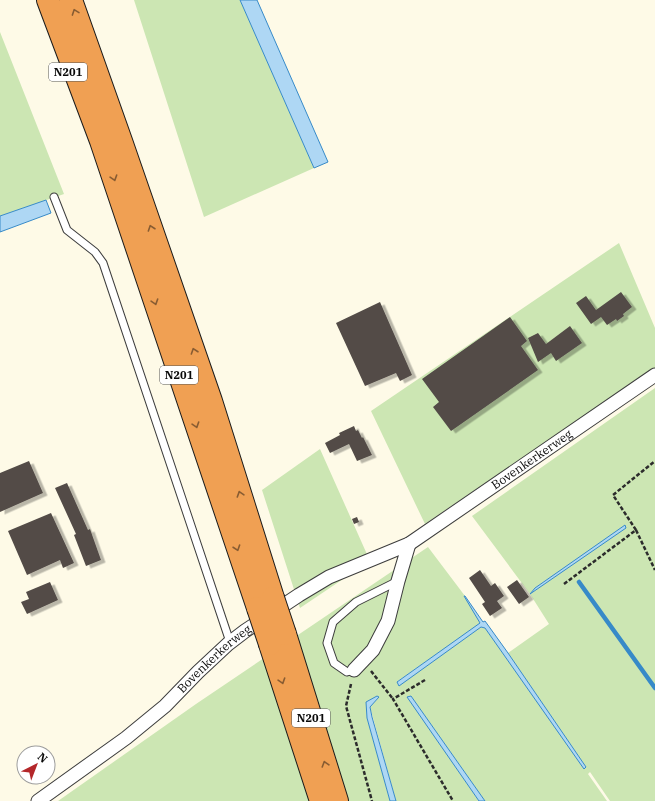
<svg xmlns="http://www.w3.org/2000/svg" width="655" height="801" font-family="'IBM Plex Serif',serif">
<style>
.green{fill:#cce6b3}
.water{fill:#aed7f4;stroke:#378ac8}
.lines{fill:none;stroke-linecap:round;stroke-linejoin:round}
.stream{stroke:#378ac8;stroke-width:4.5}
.building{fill:#524b47;filter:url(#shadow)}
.lane-casing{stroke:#3d3d3d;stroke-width:9}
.street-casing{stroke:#3d3d3d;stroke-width:15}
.highway-casing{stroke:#1b1b1b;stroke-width:24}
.path{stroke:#2c2c2c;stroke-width:2.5;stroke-dasharray:4 2;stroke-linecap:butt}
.lane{stroke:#fff;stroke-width:7}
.street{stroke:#fff;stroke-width:13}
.highway{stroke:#f0a053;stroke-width:22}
.highway-bridge-casing{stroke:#1b1b1b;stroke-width:24;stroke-linecap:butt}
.highway-bridge{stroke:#f0a053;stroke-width:22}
.oneway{stroke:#885c32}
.labels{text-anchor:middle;stroke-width:4;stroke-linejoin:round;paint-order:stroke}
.shield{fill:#fff;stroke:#545454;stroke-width:1}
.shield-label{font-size:11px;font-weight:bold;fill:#0a0a0a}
.street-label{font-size:12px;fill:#0a0a0a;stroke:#fff}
</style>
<defs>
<filter id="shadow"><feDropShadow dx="4.5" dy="2.5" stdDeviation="0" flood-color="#0004"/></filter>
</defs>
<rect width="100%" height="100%" fill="#fefae7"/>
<path class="green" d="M 134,0 L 240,0 L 314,168 L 204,217 Z
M 0,32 L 64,194 L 0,216 Z
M 619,243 L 655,328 L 655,368 L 425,524 L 371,411 Z
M 655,388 L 655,801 L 610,801 L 590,772 L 588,774 L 607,801 L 485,801 L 411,696 L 408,698 L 479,801 L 396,801 L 370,707 L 379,697 L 366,702 L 367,718 L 390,801 L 58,801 L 196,704 L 428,547 L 465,596 L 464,596 L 481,623 L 398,681 L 399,685 L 481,627 L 485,628 L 584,768 L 586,767 L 508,653 L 549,624 L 530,594 L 472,516 Z
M 320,449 L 370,561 L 300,608 L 262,490 Z"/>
<path class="water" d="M 240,0 L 257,0 L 328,162 L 314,168 Z
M 46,200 L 51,213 L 0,232 L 0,216 Z
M 625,525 L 626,528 L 530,594 L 535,588 Z
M 464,596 L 465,596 L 483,622 L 485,621 L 508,653 L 586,767 L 584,769 L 485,628 L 481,627 L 399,686 L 397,682 L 480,623 Z
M 377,696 L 379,697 L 370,707 L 372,717 L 396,801 L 390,801 L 367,718 L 366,702 Z
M 411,696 L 485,801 L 479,801 L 407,697 Z"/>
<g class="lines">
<path class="stream" d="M 579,582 L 655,688"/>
</g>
<path class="building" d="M 621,292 L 632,307 L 623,314 L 624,316 L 617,321 L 616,319 L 607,325 L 601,317 L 591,324 L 576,303 L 586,296 L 596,310 Z
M 380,302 L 412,375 L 400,381 L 396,373 L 365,386 L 336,323 Z
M 510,317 L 527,341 L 521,346 L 538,370 L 451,431 L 433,407 L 439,402 L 422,379 Z
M 570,326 L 582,343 L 556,361 L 551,353 L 538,362 L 528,338 L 538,333 L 546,344 Z
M 354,426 L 356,431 L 358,430 L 362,438 L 363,437 L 372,455 L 357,461 L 349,444 L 330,453 L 325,443 L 340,435 L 339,433 Z
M 29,461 L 43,493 L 0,512 L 0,473 Z
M 67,483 L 88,530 L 90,529 L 101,560 L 86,566 L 74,535 L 76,534 L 55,488 Z
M 51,513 L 74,563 L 63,568 L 60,560 L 27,575 L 8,531 Z
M 357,517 L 359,522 L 354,524 L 352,519 Z
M 480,570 L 491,586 L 495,583 L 504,596 L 497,601 L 502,608 L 490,616 L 482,604 L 485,602 L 469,578 Z
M 517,580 L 529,597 L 519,604 L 507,587 Z
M 50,582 L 58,600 L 27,614 L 21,602 L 29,599 L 26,592 Z"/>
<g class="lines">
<defs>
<path id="lane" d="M 54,197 L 67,230 L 95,252 L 103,263 L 230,642
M 354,670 L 347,672 L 334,663 L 327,643 L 333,622 L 356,602 L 398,581"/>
<g id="street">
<path d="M 354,670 L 373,650 L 388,621 L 398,581 L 409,544"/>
<path id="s1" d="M 38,801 L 126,738 L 165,706 L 198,672 L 228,644 L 245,631 L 299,595 L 329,577 L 409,544 L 655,375"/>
</g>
<path id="highway" d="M 48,0 L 101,141 L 258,608
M 71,0 L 121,141 L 211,401 L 273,598
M 285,634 L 337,801
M 270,644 L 321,801"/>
</defs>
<use href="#lane" class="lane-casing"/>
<use href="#street" class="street-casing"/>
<use href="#highway" class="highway-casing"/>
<path class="path" d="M 636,530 L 613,495 L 655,461
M 564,584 L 636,530 L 655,570
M 371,671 L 393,699
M 425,680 L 393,699 L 453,801
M 351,684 L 346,706 L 372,801"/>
<use href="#lane" class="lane"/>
<use href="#street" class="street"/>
<use href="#highway" class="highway"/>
<defs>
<path id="highway-bridge" d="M 273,598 L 285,634
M 258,608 L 270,644"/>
</defs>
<use href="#highway-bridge" class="highway-bridge-casing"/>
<use href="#highway-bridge" class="highway-bridge"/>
</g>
<defs><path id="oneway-chevron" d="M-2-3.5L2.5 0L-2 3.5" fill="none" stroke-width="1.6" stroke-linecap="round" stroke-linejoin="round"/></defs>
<g class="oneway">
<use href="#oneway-chevron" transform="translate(75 12) rotate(-110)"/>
<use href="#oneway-chevron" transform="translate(114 178) rotate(72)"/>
<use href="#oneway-chevron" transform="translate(151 228) rotate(-109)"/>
<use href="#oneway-chevron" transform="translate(155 302) rotate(72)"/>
<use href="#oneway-chevron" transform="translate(194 351) rotate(-109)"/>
<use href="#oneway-chevron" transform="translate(196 425) rotate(72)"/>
<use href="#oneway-chevron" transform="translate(240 494) rotate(-108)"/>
<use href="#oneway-chevron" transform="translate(237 548) rotate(71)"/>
<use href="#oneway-chevron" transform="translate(282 681) rotate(72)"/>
<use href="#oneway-chevron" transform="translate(325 764) rotate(-107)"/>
</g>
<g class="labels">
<g class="shield">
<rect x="49" y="63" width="38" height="18" rx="3"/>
<rect x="160" y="366" width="38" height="18" rx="3"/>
<rect x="292" y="709" width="38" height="18" rx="3"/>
</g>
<g class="shield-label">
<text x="68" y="76">N201</text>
<text x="179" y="379">N201</text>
<text x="311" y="722">N201</text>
</g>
<g class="street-label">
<text dy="4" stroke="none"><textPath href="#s1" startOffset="604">Bovenkerkerweg</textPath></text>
<text dy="4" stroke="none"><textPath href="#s1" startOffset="227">Bovenkerkerweg</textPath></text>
</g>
</g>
<g transform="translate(36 765) rotate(42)"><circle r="19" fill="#ffffff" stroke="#9d9d9d"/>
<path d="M0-3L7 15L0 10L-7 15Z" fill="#b4272a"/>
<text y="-6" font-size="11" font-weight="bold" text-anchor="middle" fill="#0a0a0a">N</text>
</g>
</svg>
